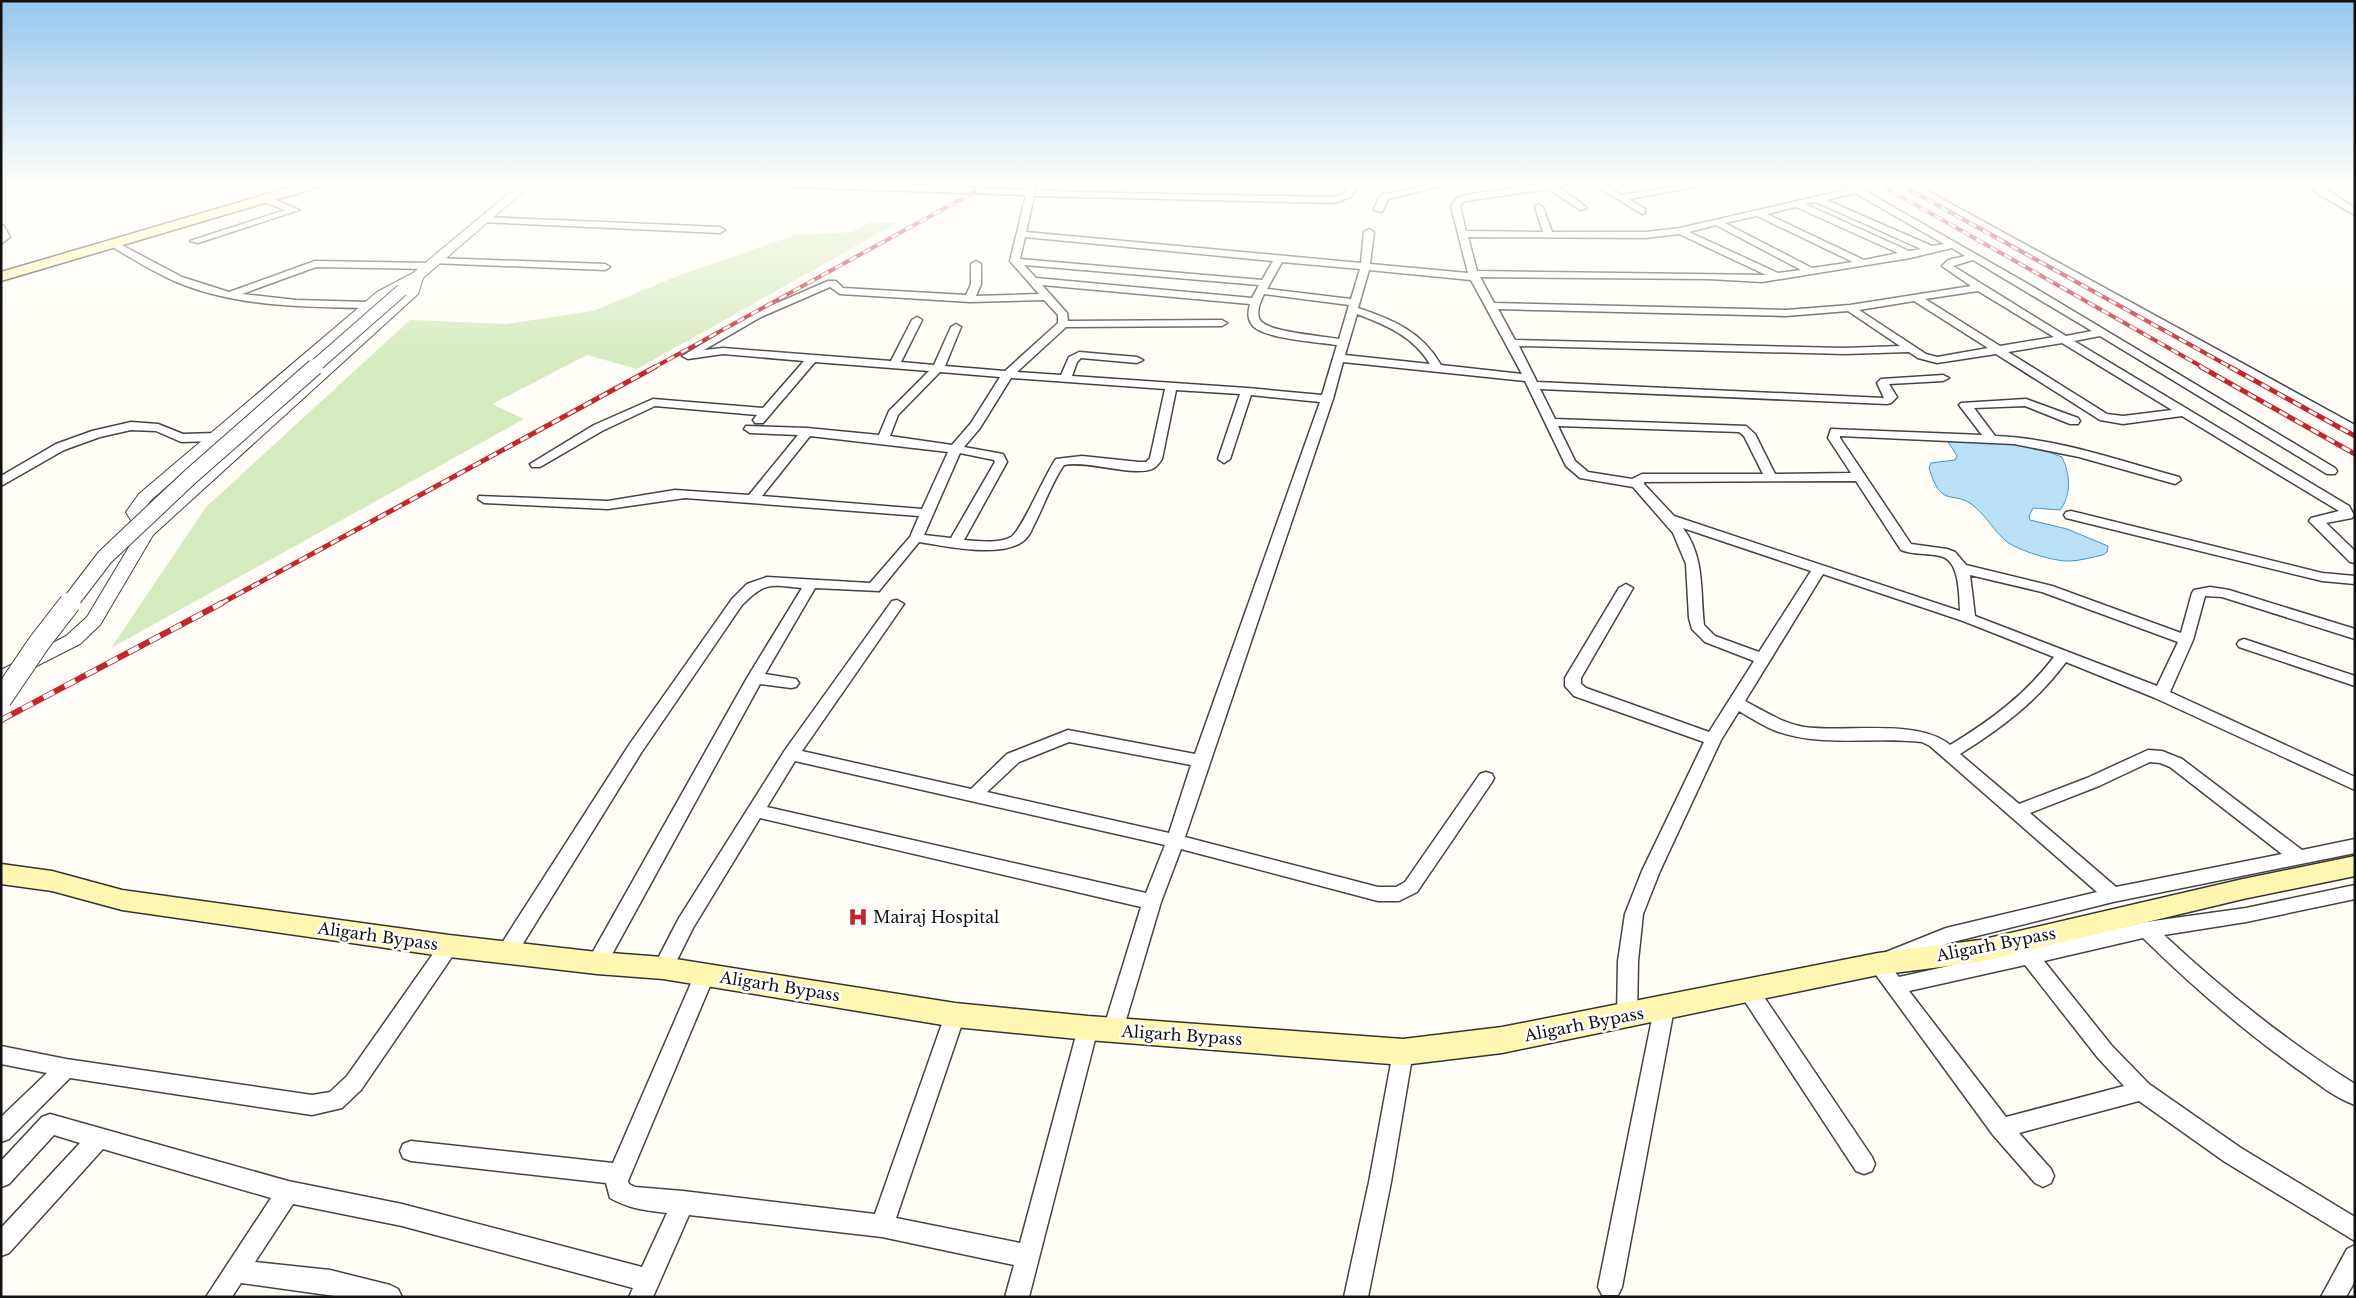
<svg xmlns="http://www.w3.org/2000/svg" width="2356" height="1298" font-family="'Libre Baskerville',serif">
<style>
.green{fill:#d5ebbd}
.water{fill:#b9e0f7;stroke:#3f96cf}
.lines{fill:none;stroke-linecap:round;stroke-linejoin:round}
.minor-casing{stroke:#444;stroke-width:3}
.tertiary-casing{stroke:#444;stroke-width:2}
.secondary-casing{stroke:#333;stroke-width:3}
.minor{fill:#fff;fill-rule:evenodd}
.tertiary{fill:#fff;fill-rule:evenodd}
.secondary{fill:#fff6b0;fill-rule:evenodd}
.rail-far2-casing{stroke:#c4262e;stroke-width:4}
.rail-far1-casing{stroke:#c4262e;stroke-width:5}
.rail-casing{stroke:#c4262e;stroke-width:6}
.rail-far2{stroke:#fff;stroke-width:2.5;stroke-dasharray:8;stroke-linecap:butt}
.rail-far1{stroke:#fff;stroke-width:3;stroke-dasharray:9;stroke-linecap:butt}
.rail{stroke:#fff;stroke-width:4.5;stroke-dasharray:12;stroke-linecap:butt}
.tertiary-bridge-far2-casing{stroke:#444;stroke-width:14;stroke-linecap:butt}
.tertiary-bridge-far1-casing{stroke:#444;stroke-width:18;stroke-linecap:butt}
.tertiary-bridge-casing{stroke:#444;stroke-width:23;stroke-linecap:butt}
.tertiary-bridge-far2{stroke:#fff;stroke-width:12}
.tertiary-bridge-far1{stroke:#fff;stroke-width:16}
.tertiary-bridge{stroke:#fff;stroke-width:21}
.labels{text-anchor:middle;stroke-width:5;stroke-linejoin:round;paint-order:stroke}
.near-poi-label{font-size:16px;fill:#111;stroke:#fff;text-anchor:start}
.near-street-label{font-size:16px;fill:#111;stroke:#fff}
</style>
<rect width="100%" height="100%" fill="#fffdf5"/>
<path class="green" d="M 870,222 L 897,223 L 637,369 L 587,355 L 492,404 L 524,419 L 111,648 L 206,507 L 410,320 L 507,324 L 593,311 L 675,277 L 795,235 L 851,232 Z"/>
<path class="water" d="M 1947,440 L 2028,444 L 2062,457 C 2070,474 2072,494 2060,510 L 2033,508 L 2029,516 L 2030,520 L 2067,529 L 2108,546 L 2107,552 L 2103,555 C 2092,557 2080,561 2069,561 C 2056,562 2016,550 2006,541 C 1995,532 1987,517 1975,507 C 1953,488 1942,511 1929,468 L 1931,463 L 1955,460 L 1957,456 Z"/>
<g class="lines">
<defs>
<path id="minor" d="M 786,184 L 882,184 L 1027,190 L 1029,184 L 1035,184 L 1035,190 L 1075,192 L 1329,197 L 1342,195 L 1351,184 L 1359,184 L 1351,197 L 1334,203 L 1034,196 L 1026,232 L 1361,263 L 1364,232 L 1369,229 L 1374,232 L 1370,264 L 1468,273 L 1451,206 L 1457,198 L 1471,194 L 1544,184 L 1569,184 L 1559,187 L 1587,208 L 1580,210 L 1549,189 L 1472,200 L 1463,202 L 1460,206 L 1466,231 L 1543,232 L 1535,207 L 1539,204 L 1543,207 L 1552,232 L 1646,232 L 1680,228 L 1849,189 L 1842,184 L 1853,184 L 2030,285 L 2335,468 L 2337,471 L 2335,474 L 2327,474 L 2100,336 L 2074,341 L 2349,506 L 2354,515 L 2352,518 L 2326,523 L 2355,551 L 2355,563 L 2350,562 L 2309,521 L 2311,518 L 2339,511 L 2182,416 L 2123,424 L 2100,420 L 1996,354 L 1937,363 L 1918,358 L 1909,352 L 1845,354 L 1519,346 L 1537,382 L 1884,398 L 1877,383 L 1881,379 L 1943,375 L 1949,378 L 1943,381 L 1889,384 L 1897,397 L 1891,403 L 1887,404 L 1540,389 L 1555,419 L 1746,426 L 1755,434 L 1775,474 L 1851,473 L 1828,438 L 1831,429 L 1982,435 L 1959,405 L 1961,403 L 2026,399 L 2078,418 L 2080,421 L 2078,424 L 2070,424 L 2025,406 L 1974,408 L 1995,436 C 2057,438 2120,461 2179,477 L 2181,480 L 2175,484 L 2079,457 L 2014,444 L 1840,436 L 1840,438 L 1911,544 L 1947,549 L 1955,552 L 1966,565 L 2052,586 L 2181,633 L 2192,593 L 2194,590 L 2210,587 L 2229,590 L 2355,629 L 2355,639 L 2222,597 L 2205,596 L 2193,640 L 2170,692 L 2355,777 L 2355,790 L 2155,698 L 2066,662 C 2037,701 2002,728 1960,754 L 2019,804 L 2087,778 L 2148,750 L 2162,751 L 2182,759 L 2302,850 L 2355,839 L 2355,853 L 2113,902 L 1949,943 L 1891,967 L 1899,977 L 2146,922 L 2246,908 L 2355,885 L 2355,899 L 2246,922 L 2164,935 C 2223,990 2286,1041 2355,1084 L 2355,1105 C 2336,1098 2319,1085 2303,1073 C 2246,1033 2193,987 2143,938 L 2044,961 L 2112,1046 L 2149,1084 L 2241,1148 L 2355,1217 L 2355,1241 L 2225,1162 L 2139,1101 L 2019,1133 L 2051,1169 L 2054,1176 L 2051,1183 L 2043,1187 L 2035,1183 L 1993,1135 L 1868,964 L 1871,958 L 1946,928 L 2097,892 L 1930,746 L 1922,742 C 1873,736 1823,748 1776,731 C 1763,726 1751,718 1739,711 L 1721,740 L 1660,871 L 1643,914 L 1638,961 L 1637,1016 L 1634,1022 L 1627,1025 L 1620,1022 L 1617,1016 L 1618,961 L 1625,914 L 1642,871 L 1704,742 L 1574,696 L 1565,686 L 1565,678 L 1619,588 L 1626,584 L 1633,588 L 1581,678 L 1581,684 L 1586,688 L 1709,732 L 1754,661 L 1705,642 L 1692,629 L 1689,618 L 1686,564 L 1673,533 L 1633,487 L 1580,478 L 1566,466 L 1525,381 L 1343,362 L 1333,399 L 1185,837 L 1378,887 L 1396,887 L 1405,882 L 1480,774 L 1486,772 L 1492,774 L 1494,778 L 1492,782 L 1417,892 L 1399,901 L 1378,901 L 1181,849 L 1161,902 L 1123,1030 L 1120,1036 L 1113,1039 L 1106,1036 L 1103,1030 L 1141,907 L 760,818 L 693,928 L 670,974 L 663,976 L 656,974 L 653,968 L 679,918 L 785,750 L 892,601 L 897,600 L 904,604 L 802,751 L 971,789 L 1007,754 L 1068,730 L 1195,754 L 1320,402 L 1251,395 L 1230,459 L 1224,463 L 1218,459 L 1240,394 L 1176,390 L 1162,459 C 1160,462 1157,466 1154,468 C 1136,478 1089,460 1064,465 C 1051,484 1044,506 1033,527 C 1031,532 1027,539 1022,542 C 999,558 945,546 919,542 L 879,591 L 815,588 L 765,674 L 796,679 L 799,683 L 796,687 L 791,688 L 760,684 L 604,969 L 597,971 L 590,969 L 587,963 L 590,957 L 747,678 L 802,588 C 770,585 766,581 742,605 L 641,753 L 514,958 L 507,960 L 500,958 L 497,952 L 500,946 L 629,745 L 732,599 L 747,584 L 767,577 L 870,583 L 910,537 L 919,516 L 685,498 L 608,509 L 484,503 L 478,499 L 479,496 L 608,501 L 675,490 L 749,495 L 798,435 L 750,433 L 744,429 L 746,426 L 807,428 L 879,435 L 889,411 L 929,371 L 815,362 L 763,423 L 755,423 L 753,420 L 757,415 L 655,406 L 602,431 L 540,467 L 532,467 L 530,464 L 594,425 L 653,399 L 763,408 L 804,361 L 723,354 L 688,359 L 682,356 L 754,313 L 828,281 L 836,281 L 843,288 L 966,295 L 971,284 L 971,264 L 976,261 L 981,264 L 981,284 L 976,296 L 1039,294 L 1010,261 L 1026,195 L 790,187 ZM 1855,193 L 1944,244 L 1932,246 L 1826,200 ZM 1816,202 L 1921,249 L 1909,251 L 1805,204 ZM 1796,207 L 1898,253 L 1864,260 L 1767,214 ZM 1757,216 L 1853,262 L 1812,268 L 1725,223 ZM 1716,225 L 1801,270 L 1778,273 L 1689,232 ZM 1679,234 L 1766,275 L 1477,271 L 1468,237 L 1646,238 ZM 1025,237 L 1273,261 L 1262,280 L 1020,259 ZM 1952,248 L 1965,256 L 1948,260 L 1942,266 L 1971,286 L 1850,305 L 1786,310 L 1494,303 L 1480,277 L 1709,279 L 1762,282 L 1910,258 ZM 1973,260 L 2092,331 L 2066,336 L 1953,266 ZM 1282,262 L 1360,269 L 1351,299 L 1267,289 ZM 1024,265 L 1259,285 L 1252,298 L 1036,278 ZM 1369,270 L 1471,280 L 1522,374 L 1441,365 C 1422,332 1394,320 1358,308 ZM 1042,285 L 1250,304 C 1248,312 1247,319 1253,326 C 1265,339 1319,342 1337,345 L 1322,395 L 1247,388 L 1072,376 L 1077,362 L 1081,358 L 1137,363 L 1143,360 L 1137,357 L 1079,352 L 1069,357 L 1061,375 L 1017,372 L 1066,327 L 1222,326 L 1227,323 L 1222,320 L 1068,321 L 1067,313 ZM 830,287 L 840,294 L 970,302 L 1044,300 L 1058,315 L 1058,323 L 1005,371 L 945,366 L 961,327 L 956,324 L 951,327 L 934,365 L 901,362 L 922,320 L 917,317 L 912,320 L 891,361 L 723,348 L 704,350 L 761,317 ZM 1978,291 L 2054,337 L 2000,346 L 1925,299 ZM 1264,294 L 1349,305 L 1339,339 C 1322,336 1274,332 1263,323 C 1254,317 1260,302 1264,294 ZM 1914,301 L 1988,348 L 1937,357 L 1926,354 L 1859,310 ZM 1498,309 L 1786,316 L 1848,311 L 1900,346 L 1845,348 L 1515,340 ZM 1357,314 C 1386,325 1413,336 1430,364 L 1345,355 ZM 2062,343 L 2172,410 L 2123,416 L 2107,414 L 2008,352 ZM 940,372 L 1000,377 L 971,423 L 952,445 L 890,436 L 898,415 ZM 1011,378 L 1165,389 L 1150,458 L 1146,462 L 1139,462 L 1082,456 L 1056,459 C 1045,474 1021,532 1011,537 C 998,544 978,541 964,540 L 1007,462 L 1003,454 L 964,447 L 980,428 ZM 1558,426 L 1739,432 L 1744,436 L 1763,474 L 1642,474 L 1632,479 L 1588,472 L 1575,461 ZM 810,436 L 948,452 L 922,509 L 762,496 ZM 960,453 L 994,460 L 995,462 L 951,538 L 924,535 ZM 1856,481 L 1901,550 C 1914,555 1926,553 1940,556 C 1960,560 1959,594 1960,611 L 1674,516 L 1644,484 L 1644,482 ZM 1683,528 L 1811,571 L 1759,652 L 1715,636 L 1704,625 C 1700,590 1705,558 1683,528 ZM 1823,574 L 1963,621 L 2054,657 C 2025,695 1990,721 1950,745 C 1918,718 1846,733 1804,727 C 1782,723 1764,711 1745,701 ZM 1970,575 L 2042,592 L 2178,642 L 2157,686 L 1975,616 ZM 1069,742 L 1191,765 L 1169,833 L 987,792 L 1019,762 ZM 795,761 L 1165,845 L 1146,893 L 767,807 ZM 2150,762 L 2160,763 L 2170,767 L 2282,854 L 2116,887 L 2030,813 L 2099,786 ZM 2025,965 L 2098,1058 L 2124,1086 L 2006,1117 L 1909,991 Z
M 1431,184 L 1449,184 L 1388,199 L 1382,212 L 1374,210 L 1378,199 L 1382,195 Z
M 1593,184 L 1604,184 L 1622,195 L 1689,184 L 1711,184 L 1629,199 L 1645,209 L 1645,213 L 1642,214 Z
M 1904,184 L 1915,184 L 2355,425 L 2355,434 Z
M 2308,184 L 2318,184 L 2355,208 L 2355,215 L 2318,194 Z
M 262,197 L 268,197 L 299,210 L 198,243 L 190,241 L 285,210 L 262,201 Z
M 484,217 L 720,227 L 725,230 L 720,233 L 481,222 L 481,218 Z
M 1,225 L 4,226 L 10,237 L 1,244 Z
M 114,241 L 182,277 L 229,292 L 315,261 L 430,263 L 435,266 L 430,269 L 316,267 L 242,294 L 296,300 L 369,302 L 374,305 L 369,308 C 303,307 235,307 174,281 C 152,271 131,258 111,246 L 109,244 Z
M 436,258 L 605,264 L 610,267 L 605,270 L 433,263 L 433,259 Z
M 131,422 L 158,424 L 183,434 L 216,433 L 222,437 L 216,441 L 181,442 L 156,431 L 131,430 L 100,437 L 64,450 L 1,486 L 1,476 L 56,444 L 92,431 Z
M 2071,511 L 2322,573 L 2355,576 L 2355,584 L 2322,581 L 2066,518 L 2064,515 L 2066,512 Z
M 2244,639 L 2355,676 L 2355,686 L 2239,647 L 2237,644 L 2239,641 Z
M 449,938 L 456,941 L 459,946 L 456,951 L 361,1090 L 342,1108 L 312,1115 L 70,1078 L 9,1139 L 1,1142 L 1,1117 L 47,1073 L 1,1064 L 1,1046 L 66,1059 L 312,1095 L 330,1092 L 347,1076 L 442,941 Z
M 705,966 L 712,968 L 715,974 L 628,1181 L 629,1184 L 635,1187 L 683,1191 L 875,1214 L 945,1015 L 948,1009 L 955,1006 L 962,1009 L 965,1015 L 896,1218 L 1020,1243 L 1078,1028 L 1081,1022 L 1088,1019 L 1095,1022 L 1098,1028 L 1029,1297 L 1005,1297 L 1014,1265 L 882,1237 L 689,1215 L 653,1297 L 629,1297 L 633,1288 L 402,1226 L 293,1204 L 255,1262 L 330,1270 L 390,1285 L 398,1289 L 402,1297 L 342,1297 L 241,1283 L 232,1297 L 206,1297 L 271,1198 L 103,1149 L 9,1253 L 1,1256 L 1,1228 L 80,1143 L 54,1135 L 9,1184 L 1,1187 L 1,1161 L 42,1117 L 50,1114 L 288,1181 L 402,1204 L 642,1267 L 667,1213 C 644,1210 630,1209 610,1198 L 606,1183 L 411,1161 L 403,1158 L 400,1151 L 403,1144 L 411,1141 L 613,1163 L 695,974 L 698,968 Z
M 1749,983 L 1756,985 L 1872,1157 L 1875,1164 L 1872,1171 L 1864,1174 L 1856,1171 L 1742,997 L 1739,991 L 1742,985 Z
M 1664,1001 L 1671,1003 L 1674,1009 L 1622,1287 L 1618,1295 L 1602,1295 L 1598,1287 L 1654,1009 L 1657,1003 Z
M 1403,1043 L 1410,1046 L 1413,1052 L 1391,1182 L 1368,1297 L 1344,1297 L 1369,1182 L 1393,1052 L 1396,1046 Z
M 2355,1245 L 2355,1281 L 2346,1297 L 2321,1297 L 2347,1249 Z"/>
<path id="tertiary" d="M 520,184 L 532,184 L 423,278 L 418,294 L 153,535 L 100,625 L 80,644 L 1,684 L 1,670 L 66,636 L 87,617 L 138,532 L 126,512 L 139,494 L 377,292 L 413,273 ZM 405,287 L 408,288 L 408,290 L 148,521 L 142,512 L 151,500 L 385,298 Z"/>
<path id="secondary" d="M 301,184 L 321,184 L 319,187 L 1,281 L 1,272 Z
M 2355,856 L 2355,876 L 2243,899 L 1980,962 L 1878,975 L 1502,1053 L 1403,1065 L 1088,1040 L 955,1027 L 663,979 L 597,974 L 449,957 L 122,910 L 52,891 L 1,884 L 1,864 L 52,871 L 122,890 L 449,935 L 597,952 L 663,957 L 955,1003 L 1088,1016 L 1403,1039 L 1502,1027 L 1878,953 L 1980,940 L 2243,879 Z"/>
</defs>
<use href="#minor" class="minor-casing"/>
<use href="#tertiary" class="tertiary-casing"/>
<use href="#secondary" class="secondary-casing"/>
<use href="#minor" class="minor"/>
<use href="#tertiary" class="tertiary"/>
<use href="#secondary" class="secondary"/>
<defs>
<path id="rail-far2" d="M 1879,184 L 2204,368
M 1899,184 L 2232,368
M 653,368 L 989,184"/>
<path id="rail-far1" d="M 2201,367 L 2355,454
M 2230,367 L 2355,436
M 220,604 L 655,367"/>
<path id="rail" d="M 1,720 L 222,603"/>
</defs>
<use href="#rail-far2" class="rail-far2-casing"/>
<use href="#rail-far1" class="rail-far1-casing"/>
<use href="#rail" class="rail-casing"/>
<use href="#rail-far2" class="rail-far2"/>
<use href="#rail-far1" class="rail-far1"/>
<use href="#rail" class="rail"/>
<defs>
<path id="tertiary-bridge-far2" d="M 313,368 L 402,290"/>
<path id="tertiary-bridge-far1" d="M 69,604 L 105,557 L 191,476 L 315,367"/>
<path id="tertiary-bridge" d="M 1,699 L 39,643 L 70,603"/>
</defs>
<use href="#tertiary-bridge-far2" class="tertiary-bridge-far2-casing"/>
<use href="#tertiary-bridge-far1" class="tertiary-bridge-far1-casing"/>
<use href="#tertiary-bridge" class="tertiary-bridge-casing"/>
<use href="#tertiary-bridge-far2" class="tertiary-bridge-far2"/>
<use href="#tertiary-bridge-far1" class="tertiary-bridge-far1"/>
<use href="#tertiary-bridge" class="tertiary-bridge"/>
</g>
<linearGradient id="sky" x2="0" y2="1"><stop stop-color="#95c6ee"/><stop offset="0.5" stop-color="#fffefa"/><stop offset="1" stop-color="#fffefa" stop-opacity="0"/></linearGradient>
<rect width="2356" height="366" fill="url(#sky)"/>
<defs>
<symbol id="hospital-bare" viewBox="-9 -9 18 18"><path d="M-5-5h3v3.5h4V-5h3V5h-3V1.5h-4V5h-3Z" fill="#c4262e" stroke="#fff" stroke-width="2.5" paint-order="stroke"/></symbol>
</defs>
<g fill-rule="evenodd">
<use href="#hospital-bare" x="844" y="903" width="28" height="28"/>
</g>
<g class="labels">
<g class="near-poi-label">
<text x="873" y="923">Mairaj Hospital</text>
</g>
<g class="near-street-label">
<text transform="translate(378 936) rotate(8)" y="6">Aligarh Bypass</text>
<text transform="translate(1996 944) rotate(-11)" y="6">Aligarh Bypass</text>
<text transform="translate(780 986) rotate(9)" y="6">Aligarh Bypass</text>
<text transform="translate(1584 1024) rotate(-11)" y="6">Aligarh Bypass</text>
<text transform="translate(1182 1035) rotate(4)" y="6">Aligarh Bypass</text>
</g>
</g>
<rect width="2356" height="1298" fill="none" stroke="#111111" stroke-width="5"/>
</svg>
